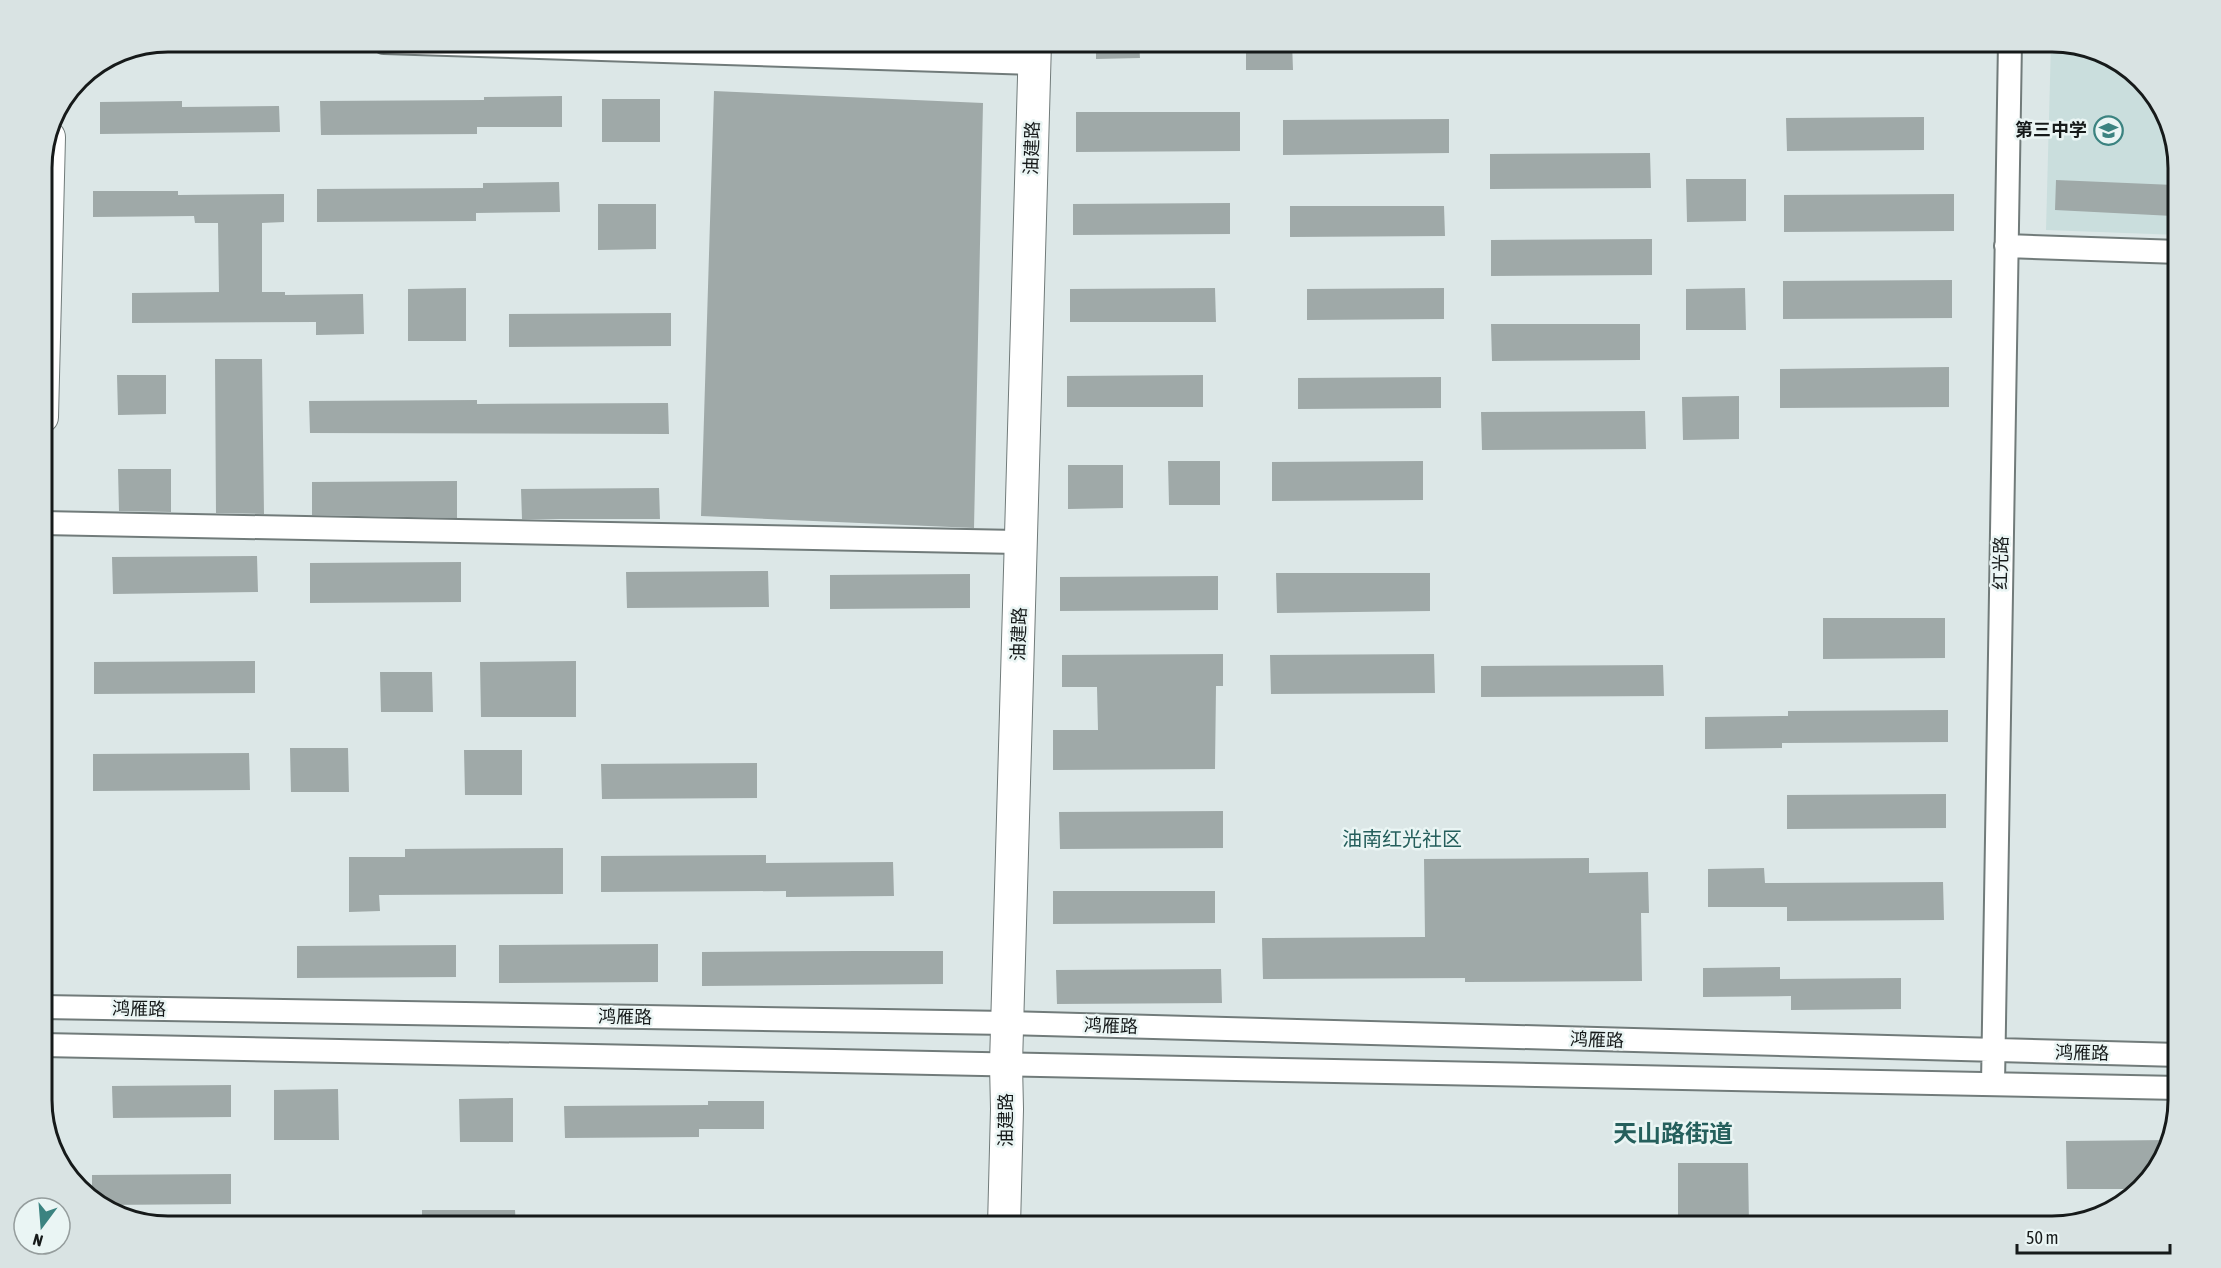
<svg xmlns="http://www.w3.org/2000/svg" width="2221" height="1268" font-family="'Asap Condensed','Noto Sans SC',sans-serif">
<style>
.built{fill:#cadedd}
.building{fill:#9fa9a8}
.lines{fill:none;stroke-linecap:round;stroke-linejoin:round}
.street-casing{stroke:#717b7a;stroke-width:26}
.secondary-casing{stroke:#717b7a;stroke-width:34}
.street{stroke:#fff;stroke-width:22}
.secondary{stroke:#fff;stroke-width:32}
.labels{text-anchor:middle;stroke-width:5;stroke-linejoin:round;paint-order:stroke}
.poi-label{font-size:18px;font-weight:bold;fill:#161a1a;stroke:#eaf5f4;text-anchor:end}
.street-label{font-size:18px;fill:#161a1a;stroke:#eaf5f4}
.neighbourhood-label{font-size:20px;fill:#255f5c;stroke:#eaf5f4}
.district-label{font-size:24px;font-weight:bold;fill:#255f5c;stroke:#eaf5f4}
.rim{fill:none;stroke:#161a1a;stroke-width:3}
</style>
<rect width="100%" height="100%" fill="#dce7e7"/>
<path class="built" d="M 2051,42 L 2115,59 L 2158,99 L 2179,161 L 2179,235 L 2046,230 Z"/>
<path class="building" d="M 1096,42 L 1139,42 L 1140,58 L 1096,59 Z
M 1246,42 L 1292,42 L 1293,70 L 1246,70 Z
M 714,91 L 983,103 L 974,528 L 701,516 Z
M 562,96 L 562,127 L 477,127 L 477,134 L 321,135 L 320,101 L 484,100 L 484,97 Z
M 602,99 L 660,99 L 660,142 L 602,142 Z
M 182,101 L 182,107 L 279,106 L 280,132 L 100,134 L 100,102 Z
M 1076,112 L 1240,112 L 1240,151 L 1076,152 Z
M 1924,117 L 1924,150 L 1787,151 L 1786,118 Z
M 1449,119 L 1449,153 L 1283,155 L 1283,120 Z
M 1650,153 L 1651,188 L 1490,189 L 1490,154 Z
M 1686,179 L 1746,179 L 1746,221 L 1687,222 Z
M 2056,180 L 2174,185 L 2173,216 L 2055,210 Z
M 559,182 L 560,212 L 476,213 L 476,221 L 317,222 L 317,189 L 483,188 L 483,183 Z
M 93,191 L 178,191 L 178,195 L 284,194 L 284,222 L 262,223 L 262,292 L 285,292 L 285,295 L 363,294 L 364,334 L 316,335 L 316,322 L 132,323 L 132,293 L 219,292 L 218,223 L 195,223 L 194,216 L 93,217 Z
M 1954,194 L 1954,231 L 1784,232 L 1784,195 Z
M 1230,203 L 1230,234 L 1073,235 L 1073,204 Z
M 598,204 L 656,204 L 656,249 L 598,250 Z
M 1290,206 L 1444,206 L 1445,236 L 1290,237 Z
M 1652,239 L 1652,275 L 1491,276 L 1491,240 Z
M 1952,280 L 1952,318 L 1783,319 L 1783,281 Z
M 466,288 L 466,341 L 408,341 L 408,289 Z
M 1215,288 L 1216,322 L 1070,322 L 1070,289 Z
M 1444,288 L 1444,319 L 1307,320 L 1307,289 Z
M 1745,288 L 1746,330 L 1686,330 L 1686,289 Z
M 671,313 L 671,346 L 509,347 L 509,314 Z
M 1491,324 L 1640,324 L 1640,360 L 1492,361 Z
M 215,359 L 262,359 L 264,514 L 216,513 Z
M 1949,367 L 1949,407 L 1780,408 L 1780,369 Z
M 117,375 L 166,375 L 166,414 L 118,415 Z
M 1203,375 L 1203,407 L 1067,407 L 1067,376 Z
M 1441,377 L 1441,408 L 1298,409 L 1298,378 Z
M 1739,396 L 1739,439 L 1683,440 L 1682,397 Z
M 477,400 L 477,404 L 668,403 L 669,434 L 310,433 L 309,401 Z
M 1645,411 L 1646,449 L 1482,450 L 1481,412 Z
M 1168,461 L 1220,461 L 1220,505 L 1169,505 Z
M 1423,461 L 1423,500 L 1272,501 L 1272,462 Z
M 1068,465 L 1123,465 L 1123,508 L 1068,509 Z
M 118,469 L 171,469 L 171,512 L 119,511 Z
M 457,481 L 457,518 L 312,515 L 312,482 Z
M 659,488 L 660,519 L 522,519 L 521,489 Z
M 257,556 L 258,592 L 113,594 L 112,557 Z
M 461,562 L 461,602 L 310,603 L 310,563 Z
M 768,571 L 769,607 L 627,608 L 626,572 Z
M 1276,573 L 1430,573 L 1430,611 L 1277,613 Z
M 970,574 L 970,608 L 830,609 L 830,575 Z
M 1218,576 L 1218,610 L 1060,611 L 1060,577 Z
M 1823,618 L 1945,618 L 1945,658 L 1823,659 Z
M 1223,654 L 1223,686 L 1216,686 L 1215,769 L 1053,770 L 1053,730 L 1098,730 L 1097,687 L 1062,687 L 1062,655 Z
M 1434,654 L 1435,693 L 1271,694 L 1270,655 Z
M 255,661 L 255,693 L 94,694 L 94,662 Z
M 576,661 L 576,717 L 481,717 L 480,662 Z
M 1663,665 L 1664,696 L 1481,697 L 1481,666 Z
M 380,672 L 432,672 L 433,712 L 381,712 Z
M 1948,710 L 1948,742 L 1782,743 L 1782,748 L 1705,749 L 1705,717 L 1788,716 L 1788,711 Z
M 290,748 L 348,748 L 349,792 L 291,792 Z
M 464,750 L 522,750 L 522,795 L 465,795 Z
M 249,753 L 250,790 L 93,791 L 93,754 Z
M 757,763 L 757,798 L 602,799 L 601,764 Z
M 1946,794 L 1946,828 L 1787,829 L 1787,795 Z
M 1223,811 L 1223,848 L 1060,849 L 1059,812 Z
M 563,848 L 563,894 L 379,895 L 380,911 L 349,912 L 349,857 L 405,857 L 405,849 Z
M 766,855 L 766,863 L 893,862 L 894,896 L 786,897 L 786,891 L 601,892 L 601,856 Z
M 1589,858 L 1589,873 L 1648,872 L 1649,913 L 1641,913 L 1642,981 L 1465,982 L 1465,978 L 1263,979 L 1262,938 L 1425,937 L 1424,859 Z
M 1764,868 L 1765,883 L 1943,882 L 1944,920 L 1787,921 L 1787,907 L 1708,907 L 1708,869 Z
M 1053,891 L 1215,891 L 1215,923 L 1053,924 Z
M 658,944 L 658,982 L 499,983 L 499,945 Z
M 456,945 L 456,977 L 297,978 L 297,946 Z
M 858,951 L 943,951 L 943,984 L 702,986 L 702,952 Z
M 1780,967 L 1780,979 L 1901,978 L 1901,1009 L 1791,1010 L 1791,996 L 1703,997 L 1703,968 Z
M 1221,969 L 1222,1003 L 1057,1004 L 1056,970 Z
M 231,1085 L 231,1117 L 113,1118 L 112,1086 Z
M 338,1089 L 339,1140 L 274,1140 L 274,1090 Z
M 513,1098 L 513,1142 L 460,1142 L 459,1099 Z
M 708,1101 L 764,1101 L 764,1129 L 699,1129 L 699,1137 L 565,1138 L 564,1106 L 708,1105 Z
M 2168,1140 L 2162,1162 L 2136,1189 L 2067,1189 L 2066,1141 Z
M 1678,1163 L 1748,1163 L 1749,1225 L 1678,1226 Z
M 231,1174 L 231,1204 L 101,1205 L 92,1196 L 92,1175 Z
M 422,1210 L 515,1210 L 516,1226 L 422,1226 Z"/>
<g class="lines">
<defs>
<path id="street" d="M 384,42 L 1035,63
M 2006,246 L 2179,252
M 42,523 L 1021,542
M 42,1007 L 1007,1023 L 2179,1055
M 42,1045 L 2179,1088
M 1993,1084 L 2010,42"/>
<path id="secondary" d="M 42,417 L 49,137
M 1004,1226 L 1007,1109 L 1006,1064 L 1035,42"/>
</defs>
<use href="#street" class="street-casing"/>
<use href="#secondary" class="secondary-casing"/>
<use href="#street" class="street"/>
<use href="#secondary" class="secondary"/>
</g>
<defs>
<symbol id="school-ring" viewBox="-11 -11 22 22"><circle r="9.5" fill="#eaf5f4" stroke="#3b8380" stroke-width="1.5"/><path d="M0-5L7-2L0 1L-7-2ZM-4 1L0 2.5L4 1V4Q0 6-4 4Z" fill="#3b8380"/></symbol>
</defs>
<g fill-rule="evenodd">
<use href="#school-ring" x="2092" y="114" width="33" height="33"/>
</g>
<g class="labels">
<g class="poi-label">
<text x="2087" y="136">第三中学</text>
</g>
<g class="street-label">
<text transform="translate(1032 148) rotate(-88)" y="6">油建路</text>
<text transform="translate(2001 563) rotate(-89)" y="6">红光路</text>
<text transform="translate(1019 634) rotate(-88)" y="6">油建路</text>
<text transform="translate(139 1009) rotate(1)" y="6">鸿雁路</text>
<text transform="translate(625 1017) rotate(1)" y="6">鸿雁路</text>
<text transform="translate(1111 1026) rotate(2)" y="6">鸿雁路</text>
<text transform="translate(1597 1040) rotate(2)" y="6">鸿雁路</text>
<text transform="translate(2082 1053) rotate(1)" y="6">鸿雁路</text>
<text transform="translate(1006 1120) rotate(-90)" y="6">油建路</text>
</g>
<g class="neighbourhood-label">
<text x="1402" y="846">油南红光社区</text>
</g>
<g class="district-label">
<text x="1673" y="1142">天山路街道</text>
</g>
</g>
<path d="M0 0H2221V1268H0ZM168 52H2052A116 116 0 0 1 2168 168V1100A116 116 0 0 1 2052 1216H168A116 116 0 0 1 52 1100V168A116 116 0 0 1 168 52Z" fill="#d9e3e3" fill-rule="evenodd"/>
<path class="rim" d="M168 52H2052A116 116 0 0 1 2168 168V1100A116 116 0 0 1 2052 1216H168A116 116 0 0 1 52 1100V168A116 116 0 0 1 168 52Z"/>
<g transform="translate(42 1226) rotate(196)"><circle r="28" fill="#eaf5f4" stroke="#959d9d" stroke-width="1.5"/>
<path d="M0-4.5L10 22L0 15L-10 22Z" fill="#3b8380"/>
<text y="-9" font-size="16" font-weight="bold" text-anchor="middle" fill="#161a1a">N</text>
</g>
<path d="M2017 1244v9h153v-9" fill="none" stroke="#161a1a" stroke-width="3"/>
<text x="2026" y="1244" font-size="18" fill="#161a1a" stroke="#eaf5f4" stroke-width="4.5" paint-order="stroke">50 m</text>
</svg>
